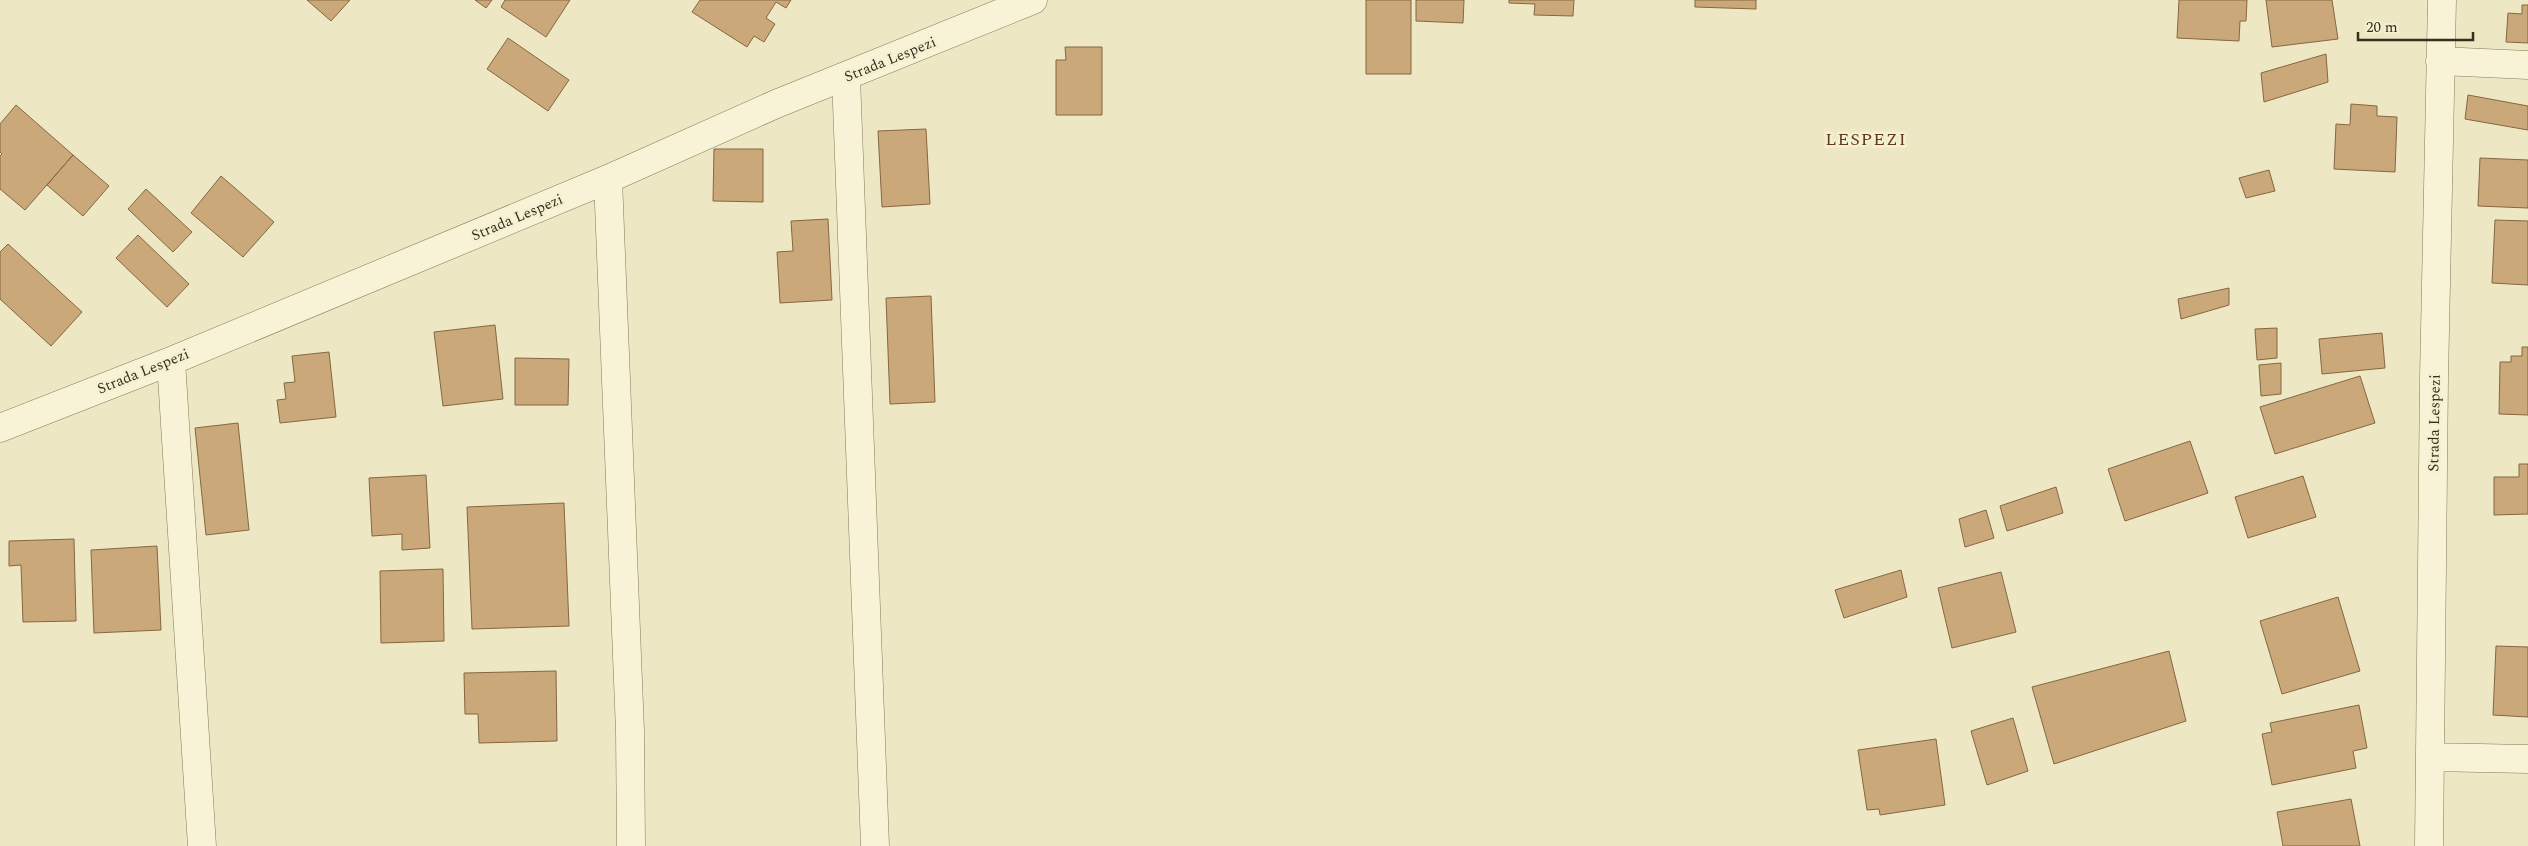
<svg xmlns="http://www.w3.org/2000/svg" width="2528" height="846" font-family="Spectral,serif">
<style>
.building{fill:#caa87a;stroke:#856741}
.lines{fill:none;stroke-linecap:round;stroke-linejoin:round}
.minor-casing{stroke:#86795a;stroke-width:29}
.minor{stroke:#f8f3d6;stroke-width:28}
.labels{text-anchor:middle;stroke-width:5;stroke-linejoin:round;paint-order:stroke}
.street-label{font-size:15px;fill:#372e1e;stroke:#f4f0d2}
.quarter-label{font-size:18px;letter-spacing:1px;fill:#62381f;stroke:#f4f0d2}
</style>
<rect width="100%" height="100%" fill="#ede7c3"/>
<path class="building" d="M 307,0 L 350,0 L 331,21 Z
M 475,0 L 492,0 L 486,8 Z
M 505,0 L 570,0 L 546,37 L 501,7 Z
M 700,0 L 791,0 L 786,8 L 776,2 L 766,18 L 775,24 L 764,42 L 754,36 L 747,47 L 692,12 Z
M 1366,0 L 1411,0 L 1411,74 L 1366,74 Z
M 1416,0 L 1464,0 L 1463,23 L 1416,21 Z
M 1509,0 L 1574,0 L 1573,16 L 1534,15 L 1535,4 L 1509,3 Z
M 1695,0 L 1756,0 L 1756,9 L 1695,7 Z
M 2179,0 L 2247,0 L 2246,21 L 2240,21 L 2239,41 L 2177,38 Z
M 2266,0 L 2332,0 L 2338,39 L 2272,47 Z
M 2522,5 L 2528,5 L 2528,43 L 2506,42 L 2508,13 L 2522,14 Z
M 508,38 L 569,80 L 548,111 L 487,69 Z
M 1065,47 L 1102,47 L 1102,115 L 1056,115 L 1056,60 L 1066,60 Z
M 2326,54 L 2328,82 L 2264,102 L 2261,73 Z
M 2468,95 L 2528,106 L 2528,130 L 2465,119 Z
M 2351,104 L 2377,106 L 2377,116 L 2397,117 L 2395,172 L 2334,169 L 2336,124 L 2350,125 Z
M 16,105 L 73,155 L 25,210 L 0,189 L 0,156 L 2,154 L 0,152 L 0,124 Z
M 926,129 L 930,204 L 882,207 L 878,131 Z
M 714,149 L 763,149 L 763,202 L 713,201 Z
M 73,155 L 109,186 L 83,216 L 47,185 Z
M 2480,158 L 2528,160 L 2528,208 L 2478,206 Z
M 2269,170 L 2275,191 L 2246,198 L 2239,178 Z
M 221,176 L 274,222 L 243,257 L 191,213 Z
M 146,189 L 192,232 L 173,252 L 128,209 Z
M 828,219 L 832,300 L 780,303 L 777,252 L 793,251 L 791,221 Z
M 2495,220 L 2528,221 L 2528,285 L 2492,283 Z
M 138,235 L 189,284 L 167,307 L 116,258 Z
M 8,244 L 82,312 L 51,346 L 0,299 L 0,252 Z
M 2229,288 L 2229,305 L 2181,319 L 2178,299 Z
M 931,296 L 935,402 L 890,404 L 886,298 Z
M 495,325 L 503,399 L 443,406 L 434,332 Z
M 2277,328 L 2277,358 L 2257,360 L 2255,329 Z
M 2382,333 L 2385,368 L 2322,374 L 2319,339 Z
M 2522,347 L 2528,347 L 2528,415 L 2499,414 L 2500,362 L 2511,362 L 2511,356 L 2522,356 Z
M 329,352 L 336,417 L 280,423 L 277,400 L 286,399 L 284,383 L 295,382 L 292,356 Z
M 515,358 L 569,359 L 568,405 L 515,405 Z
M 2281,363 L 2281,394 L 2261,396 L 2259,365 Z
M 2360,376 L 2375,423 L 2275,454 L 2260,407 Z
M 238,423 L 249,530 L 206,535 L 195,428 Z
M 2190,441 L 2208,493 L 2125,521 L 2108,469 Z
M 2519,464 L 2528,464 L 2528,514 L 2494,515 L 2494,477 L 2519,477 Z
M 426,475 L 430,548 L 402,550 L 402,534 L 372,536 L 369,478 Z
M 2303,476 L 2316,517 L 2248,538 L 2235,497 Z
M 2056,487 L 2063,513 L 2007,531 L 2000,506 Z
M 564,503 L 569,626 L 472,629 L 467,507 Z
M 1986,510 L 1994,538 L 1965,547 L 1959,519 Z
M 74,539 L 76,621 L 23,622 L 21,565 L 9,566 L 9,541 Z
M 157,546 L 161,630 L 94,633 L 91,550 Z
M 443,569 L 444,641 L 381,643 L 380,571 Z
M 1901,570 L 1907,597 L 1844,618 L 1835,590 Z
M 2001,572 L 2016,632 L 1952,648 L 1938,588 Z
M 2338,597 L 2360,671 L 2282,694 L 2260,621 Z
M 2496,646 L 2528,647 L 2528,717 L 2493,715 Z
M 2169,651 L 2186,721 L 2054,764 L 2032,687 Z
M 556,671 L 557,741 L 479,743 L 478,714 L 465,714 L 464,673 Z
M 2359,705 L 2367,748 L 2353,751 L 2356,768 L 2272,785 L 2262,734 L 2272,732 L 2270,723 Z
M 2013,718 L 2028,771 L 1987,785 L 1971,731 Z
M 1936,739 L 1945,805 L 1880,815 L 1879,809 L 1867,810 L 1858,750 Z
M 2351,799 L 2360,846 L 2283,846 L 2277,812 Z"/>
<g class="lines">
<defs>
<path id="minor" d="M 2440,61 L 2528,65
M 846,77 L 875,846
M 608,179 L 630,731 L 631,846
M 171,361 L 202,846
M 0,428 L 171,361 L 608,179 L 776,104 L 1033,0
M 2431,757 L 2528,759
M 2429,846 L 2434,378 L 2442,0"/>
</defs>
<use href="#minor" class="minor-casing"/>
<use href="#minor" class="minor"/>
</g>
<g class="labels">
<g class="street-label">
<text transform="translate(890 59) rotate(-22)" y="5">Strada Lespezi</text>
<text transform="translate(517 217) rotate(-23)" y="5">Strada Lespezi</text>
<text transform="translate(143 371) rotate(-22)" y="5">Strada Lespezi</text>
<text transform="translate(2434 423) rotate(-89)" y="5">Strada Lespezi</text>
</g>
<g class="quarter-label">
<text x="1866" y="145">LESPEZI</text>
</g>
</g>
<path d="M2358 32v8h115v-8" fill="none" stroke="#372e1e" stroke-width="2.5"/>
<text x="2366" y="32" font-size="15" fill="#372e1e" stroke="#f4f0d2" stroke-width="4" paint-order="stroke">20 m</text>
</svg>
